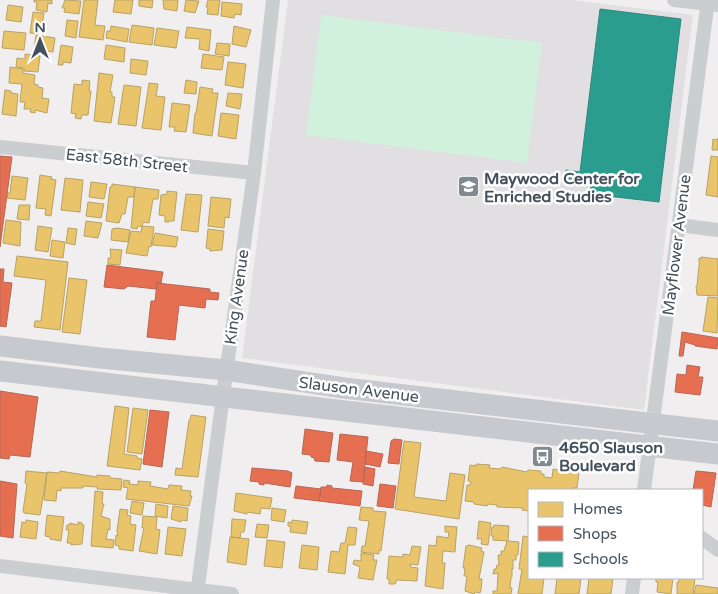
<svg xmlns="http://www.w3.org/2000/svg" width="718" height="594" font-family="'Varela Round',sans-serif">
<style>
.education{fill:#e1dfe1}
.green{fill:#d1f1dd}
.homes{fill:#e9c46a;stroke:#b8a266}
.shops{fill:#e76f51;stroke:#b66655}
.schools{fill:#2a9d8f;stroke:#328680}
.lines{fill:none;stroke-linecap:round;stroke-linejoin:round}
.street{stroke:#cbced0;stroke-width:14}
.primary{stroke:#c6c9ce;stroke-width:21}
.labels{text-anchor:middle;stroke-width:5;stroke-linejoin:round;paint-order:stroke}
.street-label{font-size:16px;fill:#44515d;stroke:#fff}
.poi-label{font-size:16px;font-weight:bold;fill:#44515d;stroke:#fff;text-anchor:start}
</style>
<rect width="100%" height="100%" fill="#f0eeee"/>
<path class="education" d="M 288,0 L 571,0 L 693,15 L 644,410 L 242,358 Z"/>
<path class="green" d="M 321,15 L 542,43 L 527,163 L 306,135 Z"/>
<path class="homes" d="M 34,0 L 52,0 L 52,4 L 48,3 L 47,12 L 36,10 L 37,2 L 34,2 Z
M 65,0 L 81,1 L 79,14 L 64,12 L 65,8 L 62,8 Z
M 84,0 L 98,0 L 95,25 L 105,26 L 103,40 L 79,37 Z
M 115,0 L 133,0 L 131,14 L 113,12 Z
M 139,0 L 153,0 L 152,8 L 139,6 Z
M 163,0 L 178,0 L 177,11 L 164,9 Z
M 186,0 L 199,1 L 195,13 L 184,11 Z
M 208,0 L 220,0 L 218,15 L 207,14 L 208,7 L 206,7 Z
M 222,2 L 242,4 L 241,15 L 235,14 L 234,18 L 221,16 Z
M 8,5 L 23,7 L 21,22 L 6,20 Z
M 33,12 L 44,13 L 42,26 L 45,26 L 44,34 L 30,33 Z
M 67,20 L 78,21 L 76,38 L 65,36 Z
M 132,25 L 154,28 L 152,45 L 129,42 Z
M 111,26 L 129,29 L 127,42 L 106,38 L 107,31 L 110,31 Z
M 234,26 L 251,30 L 246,47 L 232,44 Z
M 187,27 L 211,30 L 209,51 L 199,49 L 200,39 L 185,38 Z
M 157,28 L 179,31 L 176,48 L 154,45 Z
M 4,31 L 26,33 L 24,50 L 2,48 Z
M 36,35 L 55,38 L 53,52 L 34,49 Z
M 217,43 L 230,44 L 229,56 L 215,54 Z
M 61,45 L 73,47 L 71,63 L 63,62 L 63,65 L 58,65 Z
M 106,45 L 125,48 L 124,62 L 104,59 Z
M 25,54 L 40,56 L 38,72 L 24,71 L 24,68 L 16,67 L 17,58 L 25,59 Z
M 203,54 L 224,57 L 222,70 L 201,68 Z
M 131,59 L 148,61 L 146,75 L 130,73 Z
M 228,62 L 246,64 L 243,88 L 225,85 Z
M 10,67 L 23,69 L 23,73 L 35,75 L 34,84 L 38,85 L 38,87 L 43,88 L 42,98 L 49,99 L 47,113 L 35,110 L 35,113 L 30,112 L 31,109 L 24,109 L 25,102 L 20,102 L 22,84 L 9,83 Z
M 99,73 L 113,75 L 110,92 L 112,92 L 112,97 L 115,97 L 111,123 L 94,121 Z
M 82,80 L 90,81 L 89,91 L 91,91 L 88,115 L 82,115 L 81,119 L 75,118 L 76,114 L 71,113 L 74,84 L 82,85 Z
M 186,80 L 197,82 L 196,94 L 184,93 Z
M 149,83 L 158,84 L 156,96 L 165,97 L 161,130 L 142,128 Z
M 124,85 L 141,87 L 136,126 L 118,124 Z
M 200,87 L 213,89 L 212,93 L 218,93 L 212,136 L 193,133 L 195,113 L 196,113 Z
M 5,90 L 11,91 L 11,93 L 18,94 L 16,116 L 2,114 Z
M 228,93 L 242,94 L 240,109 L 226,106 Z
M 172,103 L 190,105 L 186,132 L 174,131 L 175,127 L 169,127 Z
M 221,113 L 239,115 L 236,139 L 218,136 Z
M 718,138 L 718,150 L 712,150 L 713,139 L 717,140 Z
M 711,156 L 718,157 L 718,197 L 706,195 Z
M 40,175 L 52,177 L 51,179 L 56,180 L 51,216 L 45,215 L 46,209 L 36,208 Z
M 12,176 L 28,178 L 25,200 L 7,198 L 8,193 L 10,193 Z
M 65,178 L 83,180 L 80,212 L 61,210 Z
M 91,182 L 107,184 L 104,199 L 89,197 Z
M 112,184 L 135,187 L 134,197 L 128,197 L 125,214 L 122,214 L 119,223 L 106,221 L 110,187 L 112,187 Z
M 135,187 L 159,190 L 158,199 L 153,199 L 149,223 L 143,222 L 142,226 L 154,227 L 151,247 L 149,246 L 147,256 L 126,253 L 131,231 L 141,232 L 142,227 L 138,226 L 137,229 L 131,228 Z
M 167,191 L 177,192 L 174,221 L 169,221 L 169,222 L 165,222 L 165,216 L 159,215 L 161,195 L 167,194 Z
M 186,194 L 202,195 L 198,232 L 181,230 Z
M 211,197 L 231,199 L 229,218 L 225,217 L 224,228 L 208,226 Z
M 88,202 L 104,204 L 101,218 L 86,216 Z
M 19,205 L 30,205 L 29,220 L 17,219 Z
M 6,220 L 21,222 L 20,246 L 3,243 Z
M 86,221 L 102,223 L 98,238 L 84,236 Z
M 38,226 L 52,228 L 48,252 L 35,250 Z
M 68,228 L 77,229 L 75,245 L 66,243 Z
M 117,228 L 130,230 L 128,242 L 111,240 L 112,229 Z
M 208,229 L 224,231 L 222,250 L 210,251 L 210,249 L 206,248 Z
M 155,233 L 178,237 L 176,247 L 152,245 Z
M 52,240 L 65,242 L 63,258 L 50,256 Z
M 110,249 L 122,250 L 120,265 L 108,264 L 108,258 L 111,258 Z
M 17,256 L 68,262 L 60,330 L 34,327 L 35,321 L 41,321 L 46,280 L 14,276 Z
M 701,257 L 718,259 L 718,296 L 697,295 L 696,286 L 697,286 L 699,265 L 700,264 L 699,263 L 699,258 L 701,259 Z
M 69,278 L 87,280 L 80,334 L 62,332 Z
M 708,297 L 718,298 L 717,333 L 703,331 Z
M 115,406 L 129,408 L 124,454 L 137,456 L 137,458 L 142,459 L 140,470 L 107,466 Z
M 133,408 L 148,410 L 142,454 L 127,452 Z
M 191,415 L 206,417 L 198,477 L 175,475 L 176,468 L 182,469 L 189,420 L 190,420 Z
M 404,441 L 421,443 L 414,497 L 446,501 L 450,473 L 465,475 L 459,519 L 395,509 Z
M 476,464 L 490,465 L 489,468 L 501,469 L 502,467 L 527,472 L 528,470 L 541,471 L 541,474 L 544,474 L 544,477 L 552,478 L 553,469 L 559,470 L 559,467 L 572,469 L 571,471 L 579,472 L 577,488 L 572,488 L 572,490 L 529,490 L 529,511 L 522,510 L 523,508 L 497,507 L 497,505 L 488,504 L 487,506 L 474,504 L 474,502 L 465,501 L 467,485 L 470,485 L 471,482 L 468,481 L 470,465 L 476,466 Z
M 26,471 L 47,473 L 40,515 L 24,513 L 23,511 L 27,484 L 25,483 Z
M 60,471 L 97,477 L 97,475 L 110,476 L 110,478 L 122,479 L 121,490 L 97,489 L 97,487 L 83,486 L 83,488 L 61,488 L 61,491 L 57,490 L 56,501 L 44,500 L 47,472 L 59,473 Z
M 124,480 L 130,481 L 129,484 L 138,485 L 138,481 L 151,482 L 150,486 L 168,489 L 169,485 L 182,486 L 181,490 L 191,491 L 190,496 L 192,496 L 189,506 L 126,499 L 128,488 L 123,487 Z
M 95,491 L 103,492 L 102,504 L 104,504 L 101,516 L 110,519 L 110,530 L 108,529 L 106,539 L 114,540 L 113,548 L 91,546 Z
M 236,493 L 272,498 L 270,509 L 261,508 L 260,514 L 247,512 L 247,514 L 234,511 Z
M 132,501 L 144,503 L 142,515 L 130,513 Z
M 156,504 L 168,506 L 167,518 L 155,516 Z
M 173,506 L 188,508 L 187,521 L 182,520 L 181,522 L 171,519 Z
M 361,507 L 373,508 L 373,511 L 386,512 L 381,551 L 379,550 L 379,554 L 361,552 L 362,546 L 365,546 L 369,521 L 359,520 Z
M 272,508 L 286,510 L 284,522 L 271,520 Z
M 120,509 L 128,510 L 127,515 L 131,516 L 130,524 L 136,525 L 133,551 L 119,549 L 119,546 L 115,545 L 116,535 L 118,536 L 117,531 Z
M 47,515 L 64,517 L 61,541 L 50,539 L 50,537 L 45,536 Z
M 143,516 L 157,517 L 156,529 L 160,530 L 157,554 L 139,551 L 144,528 L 142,528 Z
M 232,519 L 246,520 L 244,532 L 241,532 L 240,538 L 231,537 Z
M 26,520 L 38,522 L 36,539 L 20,537 L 22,522 L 26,523 Z
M 292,520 L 308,522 L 306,534 L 290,532 L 291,527 L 288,526 L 288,522 L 292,523 Z
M 479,521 L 491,523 L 488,545 L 481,544 L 482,539 L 477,539 Z
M 78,522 L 82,523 L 82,525 L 84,525 L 82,544 L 71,545 L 71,543 L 67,543 L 69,530 L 66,530 L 67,525 L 69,525 L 70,523 L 78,525 Z
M 257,524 L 269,525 L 267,538 L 255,537 Z
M 494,525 L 509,526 L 508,541 L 519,542 L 518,555 L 516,555 L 516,560 L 513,560 L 513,569 L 512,569 L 512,577 L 511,577 L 510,588 L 512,588 L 511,594 L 493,594 L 493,591 L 497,591 L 498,573 L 493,574 L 494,569 L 496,569 L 497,565 L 499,565 L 498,555 L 501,555 L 501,551 L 504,551 L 507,541 L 493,540 L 493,536 L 491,536 L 492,527 L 494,527 Z
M 445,526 L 457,527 L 456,538 L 455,552 L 443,551 L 442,563 L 445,563 L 443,589 L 425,586 L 429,545 L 436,546 L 437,536 L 448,538 L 449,532 L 445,532 Z
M 168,527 L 186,529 L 182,556 L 165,554 Z
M 348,527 L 357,528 L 355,545 L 348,545 L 345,574 L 328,572 L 331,551 L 339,552 L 341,543 L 345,543 Z
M 523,536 L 529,537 L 529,578 L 544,578 L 542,594 L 518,594 L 522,569 L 519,569 Z
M 230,537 L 249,539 L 246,565 L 227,562 Z
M 267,540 L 285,542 L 282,568 L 264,566 Z
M 302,545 L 319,547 L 317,570 L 299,568 Z
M 469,545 L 482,548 L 481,551 L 484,552 L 479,579 L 482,579 L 481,590 L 480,593 L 475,592 L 474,594 L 465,591 L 467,576 L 464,576 L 465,568 L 463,568 L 466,546 Z
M 412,546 L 421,547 L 418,565 L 410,564 L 411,567 L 418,568 L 417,581 L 397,580 L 395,584 L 389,584 L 389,579 L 387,579 L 389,556 L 403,557 L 403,554 L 410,555 Z
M 361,553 L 374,555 L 373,560 L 377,560 L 373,580 L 358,578 L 360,567 L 353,564 L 354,560 L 361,561 Z
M 557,578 L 581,578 L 579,594 L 555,594 Z
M 589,578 L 613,578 L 611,594 L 587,594 Z
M 656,578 L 673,578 L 671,594 L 657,592 L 658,582 L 656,582 Z
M 679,578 L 695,578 L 693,594 L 677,594 L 677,582 L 679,582 Z
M 696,585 L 718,588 L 718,594 L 694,594 Z"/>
<path class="shops" d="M 0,156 L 12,157 L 0,247 Z
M 107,265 L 163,272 L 161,283 L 157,283 L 156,289 L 128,286 L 124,289 L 104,287 Z
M 0,269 L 4,269 L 3,282 L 12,283 L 6,327 L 0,326 Z
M 157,283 L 210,289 L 210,292 L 219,293 L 218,300 L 206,299 L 205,308 L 179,305 L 175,340 L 147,337 L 151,301 L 155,301 Z
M 682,332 L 718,338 L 717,349 L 695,346 L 695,345 L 685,342 L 683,356 L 679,356 Z
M 687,365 L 700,367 L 698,377 L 703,377 L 700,395 L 675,392 L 677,374 L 686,375 Z
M 0,391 L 38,397 L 30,457 L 10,455 L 9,459 L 0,458 Z
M 150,410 L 169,412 L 162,467 L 143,464 Z
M 305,429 L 333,433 L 329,462 L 315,461 L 314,458 L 311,457 L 311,455 L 302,454 Z
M 340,434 L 368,437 L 363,482 L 350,481 L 353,462 L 337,460 Z
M 394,439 L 402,440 L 399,464 L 388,463 L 391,441 Z
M 366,451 L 383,454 L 380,467 L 365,464 Z
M 365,467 L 375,469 L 373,486 L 363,484 Z
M 252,468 L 288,471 L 292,473 L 290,487 L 264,483 L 264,485 L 259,484 L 259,482 L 250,481 Z
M 696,471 L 716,473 L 711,507 L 702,505 L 702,490 L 693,490 Z
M 0,481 L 17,484 L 13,538 L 0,536 Z
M 380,484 L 396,486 L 393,508 L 377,506 Z
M 327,485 L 332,486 L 332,488 L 362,491 L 360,506 L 319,501 L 321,487 L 327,487 Z
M 296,486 L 321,489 L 319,501 L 294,498 Z"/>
<path class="schools" d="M 600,9 L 681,19 L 659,202 L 590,194 L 591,185 L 581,183 L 581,186 L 565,184 L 566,170 L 580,172 Z"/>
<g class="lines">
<path class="street" d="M 674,0 L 718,5
M 0,147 L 254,173
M 679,225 L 718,230
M 644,490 L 708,0
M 702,538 L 718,550
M 0,566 L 232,594
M 197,594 L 224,388 L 254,173 L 273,0
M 632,594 L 634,578"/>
<path class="primary" d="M 0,346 L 100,358 L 226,370 L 344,388 L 718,431
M 0,371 L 718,454"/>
</g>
<defs>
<symbol id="school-square" viewBox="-11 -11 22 22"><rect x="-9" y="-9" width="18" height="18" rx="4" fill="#808890" stroke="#fff"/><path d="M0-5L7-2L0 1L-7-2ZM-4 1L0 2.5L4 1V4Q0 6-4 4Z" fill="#fff"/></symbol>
<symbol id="bus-square" viewBox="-11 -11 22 22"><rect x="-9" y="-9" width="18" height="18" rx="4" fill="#808890" stroke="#fff"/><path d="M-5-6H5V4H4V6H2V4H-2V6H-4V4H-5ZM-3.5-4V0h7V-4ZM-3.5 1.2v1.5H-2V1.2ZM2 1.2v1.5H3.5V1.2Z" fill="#fff"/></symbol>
</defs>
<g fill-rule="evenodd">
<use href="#school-square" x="456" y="174" width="25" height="25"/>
<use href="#bus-square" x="530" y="444" width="25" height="25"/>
</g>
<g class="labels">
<g class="street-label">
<text transform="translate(127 160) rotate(6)" y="6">East 58th Street</text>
<text transform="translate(676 245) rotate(-83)" y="6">Mayflower Avenue</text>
<text transform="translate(236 297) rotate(-82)" y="6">King Avenue</text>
<text transform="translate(359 389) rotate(7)" y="6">Slauson Avenue</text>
</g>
<g class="poi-label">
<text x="484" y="184">Maywood Center for<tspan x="484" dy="18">Enriched Studies</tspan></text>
<text x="559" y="453">4650 Slauson<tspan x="559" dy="18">Boulevard</tspan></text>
</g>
</g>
<rect x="528" y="489" width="175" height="90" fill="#ffffff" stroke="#b4b9be"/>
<rect x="538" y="502" width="25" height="15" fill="#e9c46a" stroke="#b4b9be"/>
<text x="573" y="514" font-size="15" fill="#44515d">Homes</text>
<rect x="538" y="526" width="25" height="15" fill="#e76f51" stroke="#b4b9be"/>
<text x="573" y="539" font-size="15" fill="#44515d">Shops</text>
<rect x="538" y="552" width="25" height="15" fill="#2a9d8f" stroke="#b4b9be"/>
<text x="573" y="564" font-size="15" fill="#44515d">Schools</text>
<g transform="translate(40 40)" stroke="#ffffff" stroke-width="4" paint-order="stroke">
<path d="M0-4L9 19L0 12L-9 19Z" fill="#44515d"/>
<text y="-8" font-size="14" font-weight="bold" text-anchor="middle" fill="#44515d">N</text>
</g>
</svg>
